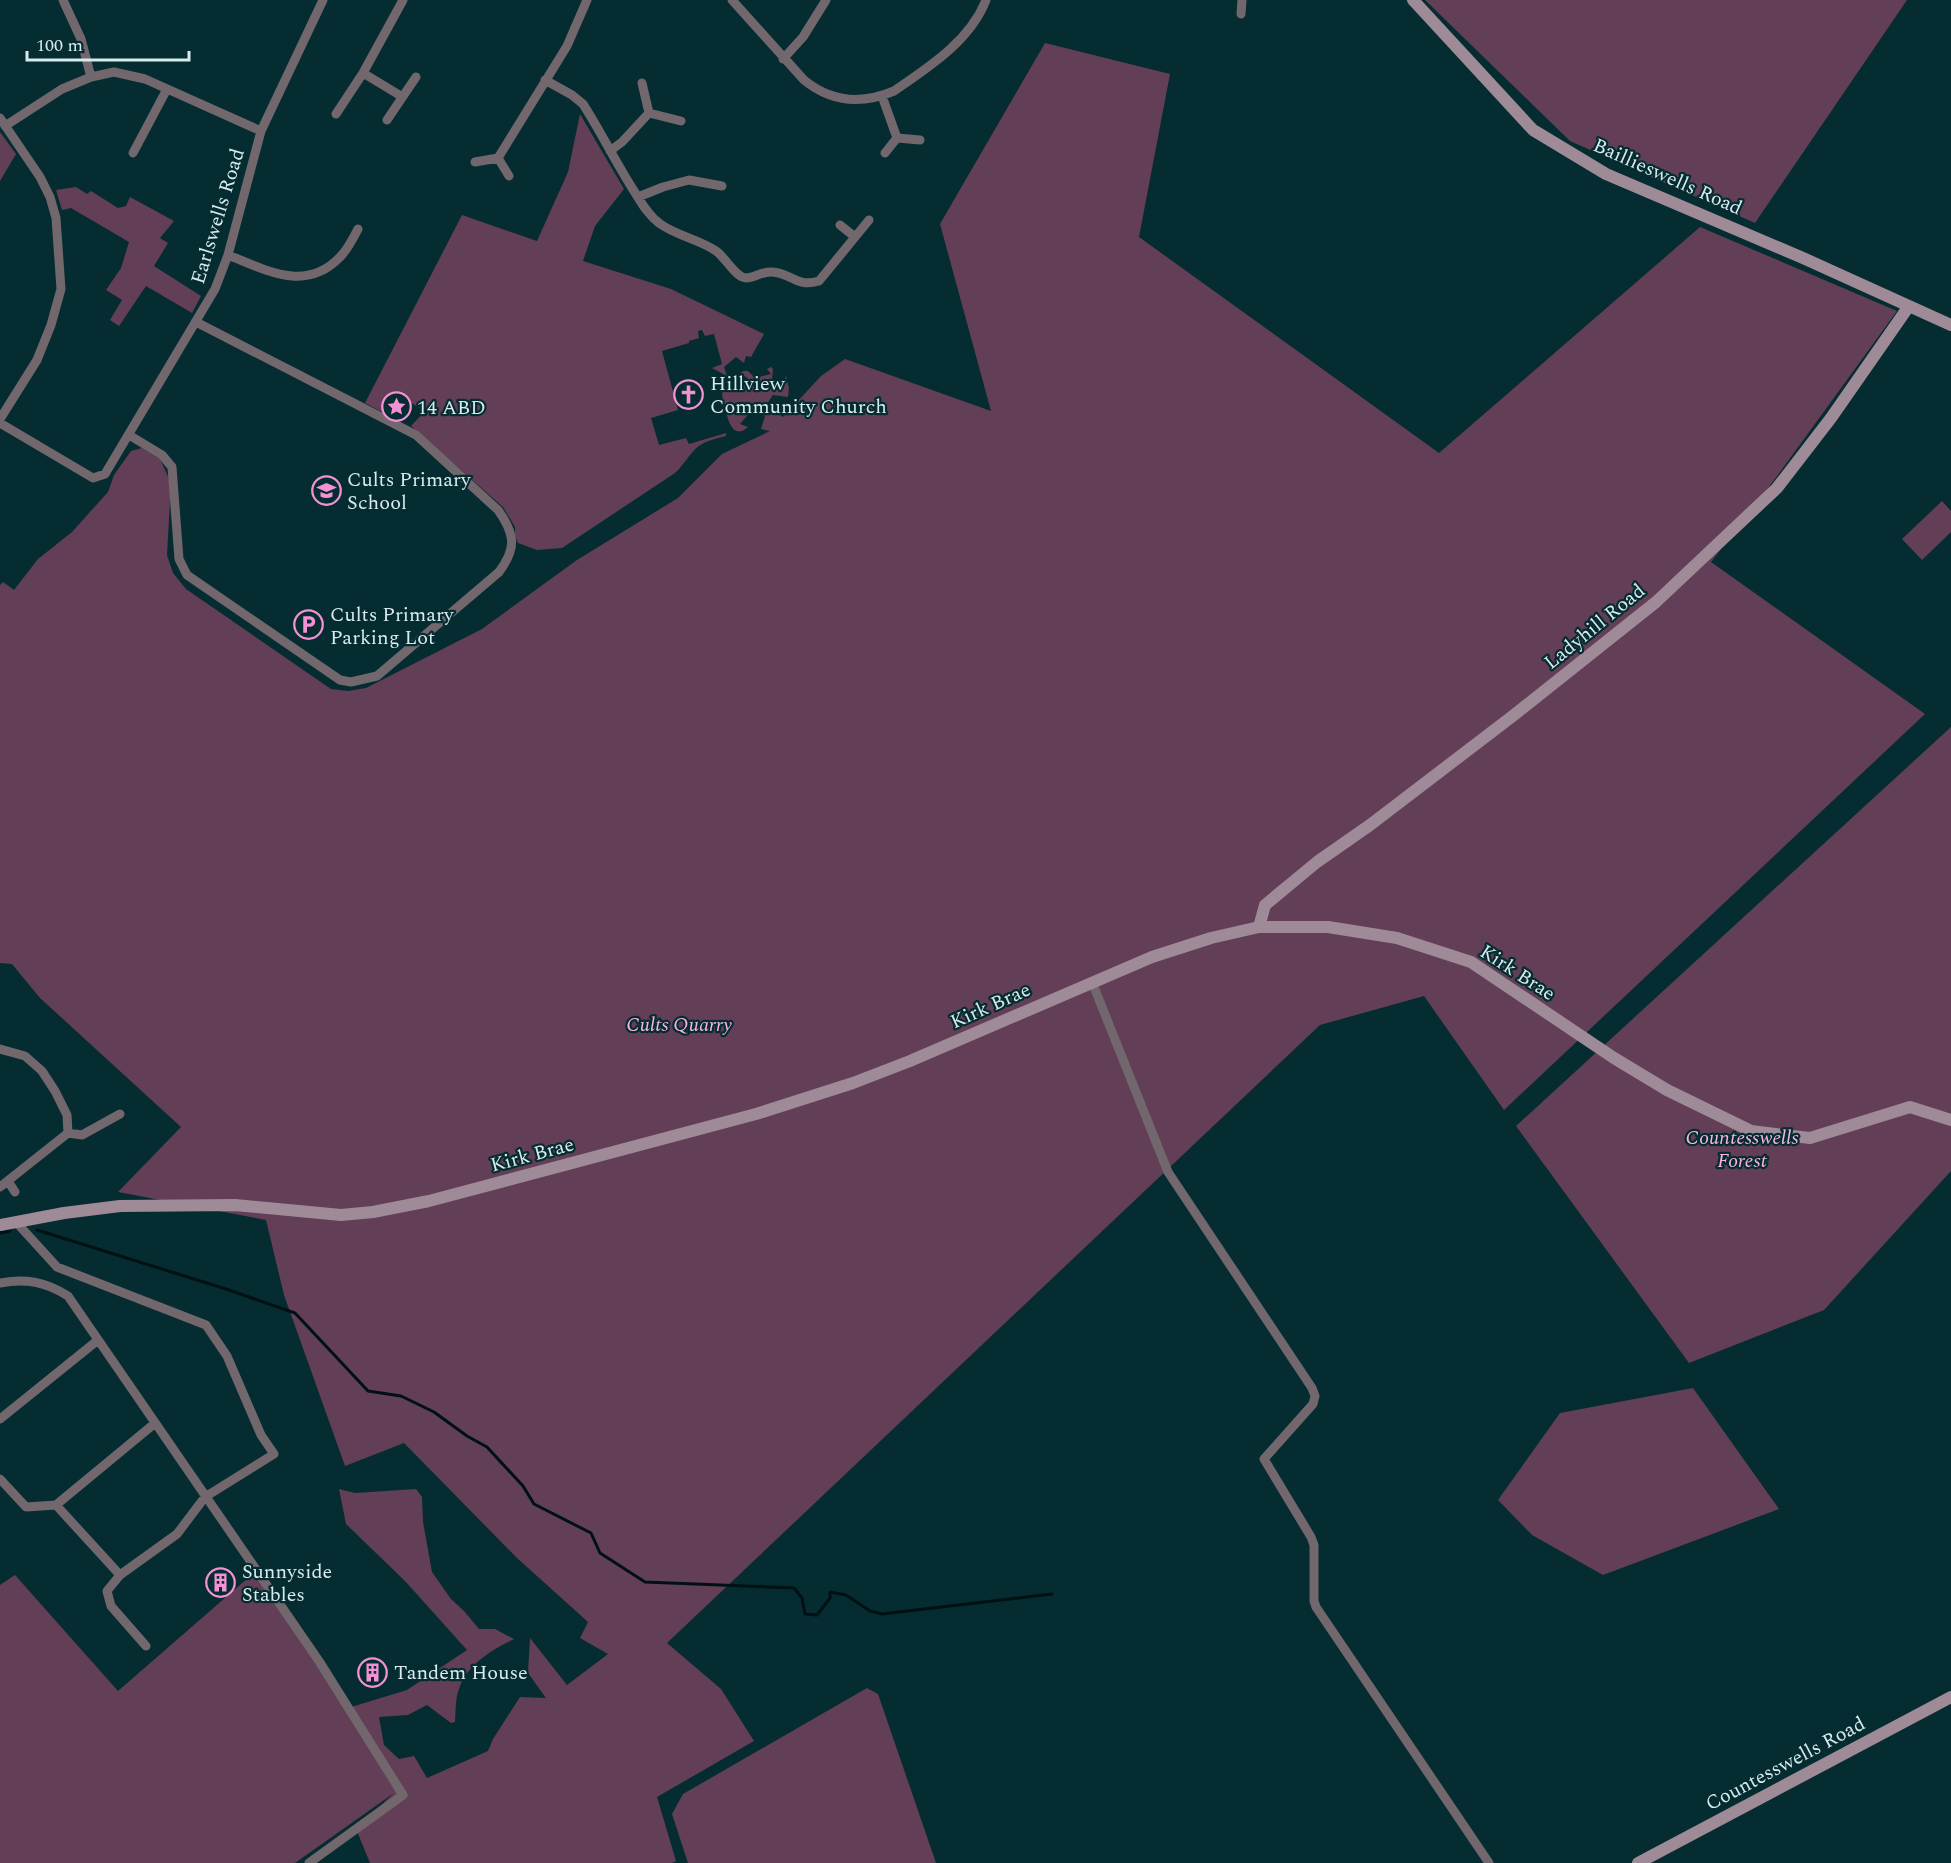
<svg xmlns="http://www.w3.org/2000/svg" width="1951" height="1863" font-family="Spectral,serif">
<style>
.green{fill:#623f56}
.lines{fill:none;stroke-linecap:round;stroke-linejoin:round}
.stream{stroke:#001114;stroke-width:3}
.street{stroke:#73676e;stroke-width:9}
.secondary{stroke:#9f8b97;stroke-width:12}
.labels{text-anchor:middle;stroke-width:4.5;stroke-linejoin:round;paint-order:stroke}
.street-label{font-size:20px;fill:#d7ebee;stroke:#052c31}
.poi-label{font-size:20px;fill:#d7ebee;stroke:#052c31;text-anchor:start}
.park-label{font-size:20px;font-style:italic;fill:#fbb4e2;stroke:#052c31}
</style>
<rect width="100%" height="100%" fill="#052c31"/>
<path class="green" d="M 1425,0 L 1907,0 L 1755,223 L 1570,141 Z
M 1045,43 L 1170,74 L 1139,237 L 1439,453 L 1700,227 L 1897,311 L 1772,483 L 1711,562 L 1925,714 L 1504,1110 L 1424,996 L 1320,1025 L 667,1643 L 721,1689 L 754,1741 L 657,1797 L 676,1861 L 672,1863 L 370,1863 L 356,1829 L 394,1793 L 295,1863 L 0,1863 L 0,1585 L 15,1575 L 118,1691 L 256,1571 L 348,1708 L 407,1690 L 467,1650 L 405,1581 L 346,1524 L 339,1489 L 355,1493 L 416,1489 L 422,1497 L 423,1522 L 432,1572 L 451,1599 L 464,1611 L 479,1629 L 495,1629 L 514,1639 C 493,1649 466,1665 459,1689 C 455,1699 456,1711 455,1722 L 451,1723 L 427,1705 L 408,1715 L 379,1717 L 384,1745 L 399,1759 L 414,1756 L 427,1778 L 488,1751 L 493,1739 L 520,1697 L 546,1698 L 528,1673 L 530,1638 L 567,1685 L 608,1654 L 580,1638 L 588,1622 L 517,1558 L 404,1443 L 345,1466 L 284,1295 L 266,1220 L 118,1192 L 181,1127 L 40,998 L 12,964 L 0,963 L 0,585 L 3,582 L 14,590 L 38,559 L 72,532 L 108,492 L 114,475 L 131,451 L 142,448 L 160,459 L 171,483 L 167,555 L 173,573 L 186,589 L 331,689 L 348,691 L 366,688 L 482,629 L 577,560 L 678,498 L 722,454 L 770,431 L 761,429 L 765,416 L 752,410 L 740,424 L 748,427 C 732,442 727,416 725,407 L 723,407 L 722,392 L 729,387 L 737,390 L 748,378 L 740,374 L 743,371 L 748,371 L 755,378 L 771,374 L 767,369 L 771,367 L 773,369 L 772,379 L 783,384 L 786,376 L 789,388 L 788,397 L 773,395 L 766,405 L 783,417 L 821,376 L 845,359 L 991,411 L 940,224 Z
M 580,114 L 624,189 L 595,226 L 583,261 L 671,289 L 764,334 L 751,357 L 746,356 L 744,363 L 736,357 L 724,367 L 727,376 L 712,368 L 722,364 L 714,334 L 705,336 L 702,330 L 698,331 L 699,338 L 689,341 L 689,343 L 662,351 L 678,410 L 651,418 L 659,445 L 686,438 L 689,444 L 726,433 L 726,436 C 719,438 709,440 702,444 C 691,450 685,464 675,473 L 562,548 L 537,550 L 518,543 L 515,535 L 515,527 L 503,507 L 411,426 L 424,412 L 422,409 L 401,397 L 386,414 L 365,403 L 462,215 L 537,241 L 568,172 Z
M 0,132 L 16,154 L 0,181 Z
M 76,187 L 87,194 L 91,191 L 118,208 L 126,206 L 130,197 L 174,221 L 160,238 L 168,243 L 154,266 L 201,296 L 192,313 L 146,286 L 119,326 L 110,320 L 122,300 L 106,290 L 121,268 L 129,242 L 71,208 L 62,210 L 56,190 Z
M 1942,501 L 1951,511 L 1951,532 L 1922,560 L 1902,539 Z
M 1951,727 L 1951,1171 L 1824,1310 L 1689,1363 L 1516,1126 Z
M 1693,1388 L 1779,1509 L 1603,1575 L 1532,1535 L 1498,1500 L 1560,1413 Z
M 867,1688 L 878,1694 L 936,1863 L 688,1863 L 672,1814 L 683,1794 Z"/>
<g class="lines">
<path class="stream" d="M 37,1230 L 226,1289 L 295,1313 L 368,1391 L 401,1396 L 434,1412 L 467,1436 L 487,1447 L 523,1486 L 534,1504 L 591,1533 L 600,1553 L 645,1582 L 794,1588 L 802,1598 L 805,1614 L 817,1615 L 830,1598 L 830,1592 L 846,1595 L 870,1611 L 882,1614 L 1052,1594
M 0,1233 L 10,1231"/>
<path class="street" d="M 63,0 L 81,39 L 91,77
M 732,0 L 804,80 C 831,102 861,105 894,91 C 929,67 970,41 986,0
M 1241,14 L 1242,0
M 783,59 L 803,37 L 826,0
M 363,73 L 401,96
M 545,80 L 572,95 L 583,104 C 601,132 616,163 634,191 C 641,202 648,215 659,223 C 676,236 699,239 716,251 C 726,258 735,277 746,278 C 754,278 763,271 772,272 C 792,273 796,288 819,281 L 869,220
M 642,83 L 649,113 L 681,121
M 882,96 L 897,138
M 336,114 L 363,73 L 403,0
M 0,118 L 40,177 L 50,197 L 56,218 L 61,289 L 51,325 L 37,360 L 0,419
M 387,120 L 416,77
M 5,126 L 62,89 L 91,77 L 114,72 L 145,79 L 261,131
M 610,151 L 622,142 L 649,113
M 133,153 L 167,89
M 885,153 L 897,138 L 920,140
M 498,158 L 567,46 L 587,0
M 475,162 L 498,158 L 509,176
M 638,197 L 663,187 L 689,180 L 722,186
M 840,225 L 855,237
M 228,255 C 266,270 306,293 340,257 C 348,249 353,238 358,229
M 0,423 L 93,478 L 105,474 L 215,289 L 228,255 L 261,131 L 323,0
M 129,435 L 162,455 L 172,467 L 179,559 L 187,575 L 340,680 L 351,682 L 377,676 L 499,572 C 517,548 515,534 498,510 L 416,435 L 196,322
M 1092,982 L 1168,1172 L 1312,1388 L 1315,1396 L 1313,1404 L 1264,1459 L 1311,1537 L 1314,1545 L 1314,1601 L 1316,1607 L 1489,1863
M 0,1049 L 25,1056 L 42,1071 L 55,1091 L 67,1115 L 68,1133
M 8,1181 L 15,1192
M 0,1187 L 68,1133 L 82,1135 L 120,1114
M 16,1222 L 57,1267 L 206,1325 L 227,1356 L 261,1435 L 274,1454 L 205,1497 L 177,1534 L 120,1575 L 107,1591 L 111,1606 L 146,1646
M 0,1283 C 26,1278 46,1282 68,1296 L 319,1661 L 403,1795 L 309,1863
M 0,1419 L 98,1340
M 0,1479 L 26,1507 L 56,1505 L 120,1575
M 56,1505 L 154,1424"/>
<path class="secondary" d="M 1413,0 L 1533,130 L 1606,174 L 1803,258 L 1951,325
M 1259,927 L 1265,905 L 1317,862 L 1370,825 L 1514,715 L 1656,602 L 1777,488 L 1831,418 L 1909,306
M 0,1225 L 64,1213 L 120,1206 L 235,1205 L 341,1215 L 373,1212 L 429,1201 L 756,1114 L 853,1083 L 910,1061 L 1152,957 L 1211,938 L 1259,927 L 1328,927 L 1397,938 L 1471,962 L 1614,1058 L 1667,1090 L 1751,1131 L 1810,1138 L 1910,1107 L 1951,1120
M 1638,1863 L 1951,1697"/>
</g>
<defs>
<symbol id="church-ring" viewBox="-11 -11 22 22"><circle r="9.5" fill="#052c31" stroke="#f491d3" stroke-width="1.5"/><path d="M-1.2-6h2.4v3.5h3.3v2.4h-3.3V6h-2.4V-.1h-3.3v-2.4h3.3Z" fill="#f491d3"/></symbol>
<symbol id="sight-ring" viewBox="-11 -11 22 22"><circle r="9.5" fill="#052c31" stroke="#f491d3" stroke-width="1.5"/><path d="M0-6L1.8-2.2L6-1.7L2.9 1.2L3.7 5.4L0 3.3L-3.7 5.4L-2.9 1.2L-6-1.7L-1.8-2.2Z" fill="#f491d3"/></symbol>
<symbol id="school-ring" viewBox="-11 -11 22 22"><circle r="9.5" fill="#052c31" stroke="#f491d3" stroke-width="1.5"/><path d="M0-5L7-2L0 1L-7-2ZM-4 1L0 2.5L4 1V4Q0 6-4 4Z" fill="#f491d3"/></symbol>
<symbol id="parking-ring" viewBox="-11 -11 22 22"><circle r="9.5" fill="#052c31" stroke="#f491d3" stroke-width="1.5"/><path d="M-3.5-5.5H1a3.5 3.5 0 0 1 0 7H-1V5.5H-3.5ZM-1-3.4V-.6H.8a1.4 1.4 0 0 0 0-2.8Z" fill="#f491d3"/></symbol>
<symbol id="building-ring" viewBox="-11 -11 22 22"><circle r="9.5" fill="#052c31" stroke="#f491d3" stroke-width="1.5"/><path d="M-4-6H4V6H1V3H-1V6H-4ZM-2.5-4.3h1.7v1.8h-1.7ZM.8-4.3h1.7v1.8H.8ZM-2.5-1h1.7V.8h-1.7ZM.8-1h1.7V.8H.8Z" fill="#f491d3"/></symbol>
</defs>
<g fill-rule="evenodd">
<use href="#church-ring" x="672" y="378" width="33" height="33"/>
<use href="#sight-ring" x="380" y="390" width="33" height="33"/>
<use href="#school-ring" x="310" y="474" width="33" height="33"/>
<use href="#parking-ring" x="292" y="608" width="33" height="33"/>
<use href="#building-ring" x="204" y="1566" width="33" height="33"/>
<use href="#building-ring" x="356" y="1656" width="33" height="33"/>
</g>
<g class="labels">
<g class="street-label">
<text transform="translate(1668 176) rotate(24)" y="7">Baillieswells Road</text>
<text transform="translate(217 216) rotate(-73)" y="7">Earlswells Road</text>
<text transform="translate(1594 626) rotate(-39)" y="7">Ladyhill Road</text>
<text transform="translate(1518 972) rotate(33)" y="7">Kirk Brae</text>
<text transform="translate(990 1005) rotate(-24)" y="7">Kirk Brae</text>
<text transform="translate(532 1154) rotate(-15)" y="7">Kirk Brae</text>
<text transform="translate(1785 1763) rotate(-28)" y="7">Countesswells Road</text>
</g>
<g class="poi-label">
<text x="710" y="390">Hillview<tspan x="710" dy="23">Community Church</tspan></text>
<text x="417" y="414">14 ABD</text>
<text x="347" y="486">Cults Primary<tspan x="347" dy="23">School</tspan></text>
<text x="330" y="621">Cults Primary<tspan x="330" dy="23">Parking Lot</tspan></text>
<text x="242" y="1578">Sunnyside<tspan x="242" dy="23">Stables</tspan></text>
<text x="394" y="1679">Tandem House</text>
</g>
<g class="park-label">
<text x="679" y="1031">Cults Quarry</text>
<text x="1742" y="1144">Countesswells<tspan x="1742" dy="23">Forest</tspan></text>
</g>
</g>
<path d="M27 51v9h162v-9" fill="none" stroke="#d7ebee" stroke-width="3"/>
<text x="36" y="51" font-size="18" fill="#d7ebee" stroke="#052c31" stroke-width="4.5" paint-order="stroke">100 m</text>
</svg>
